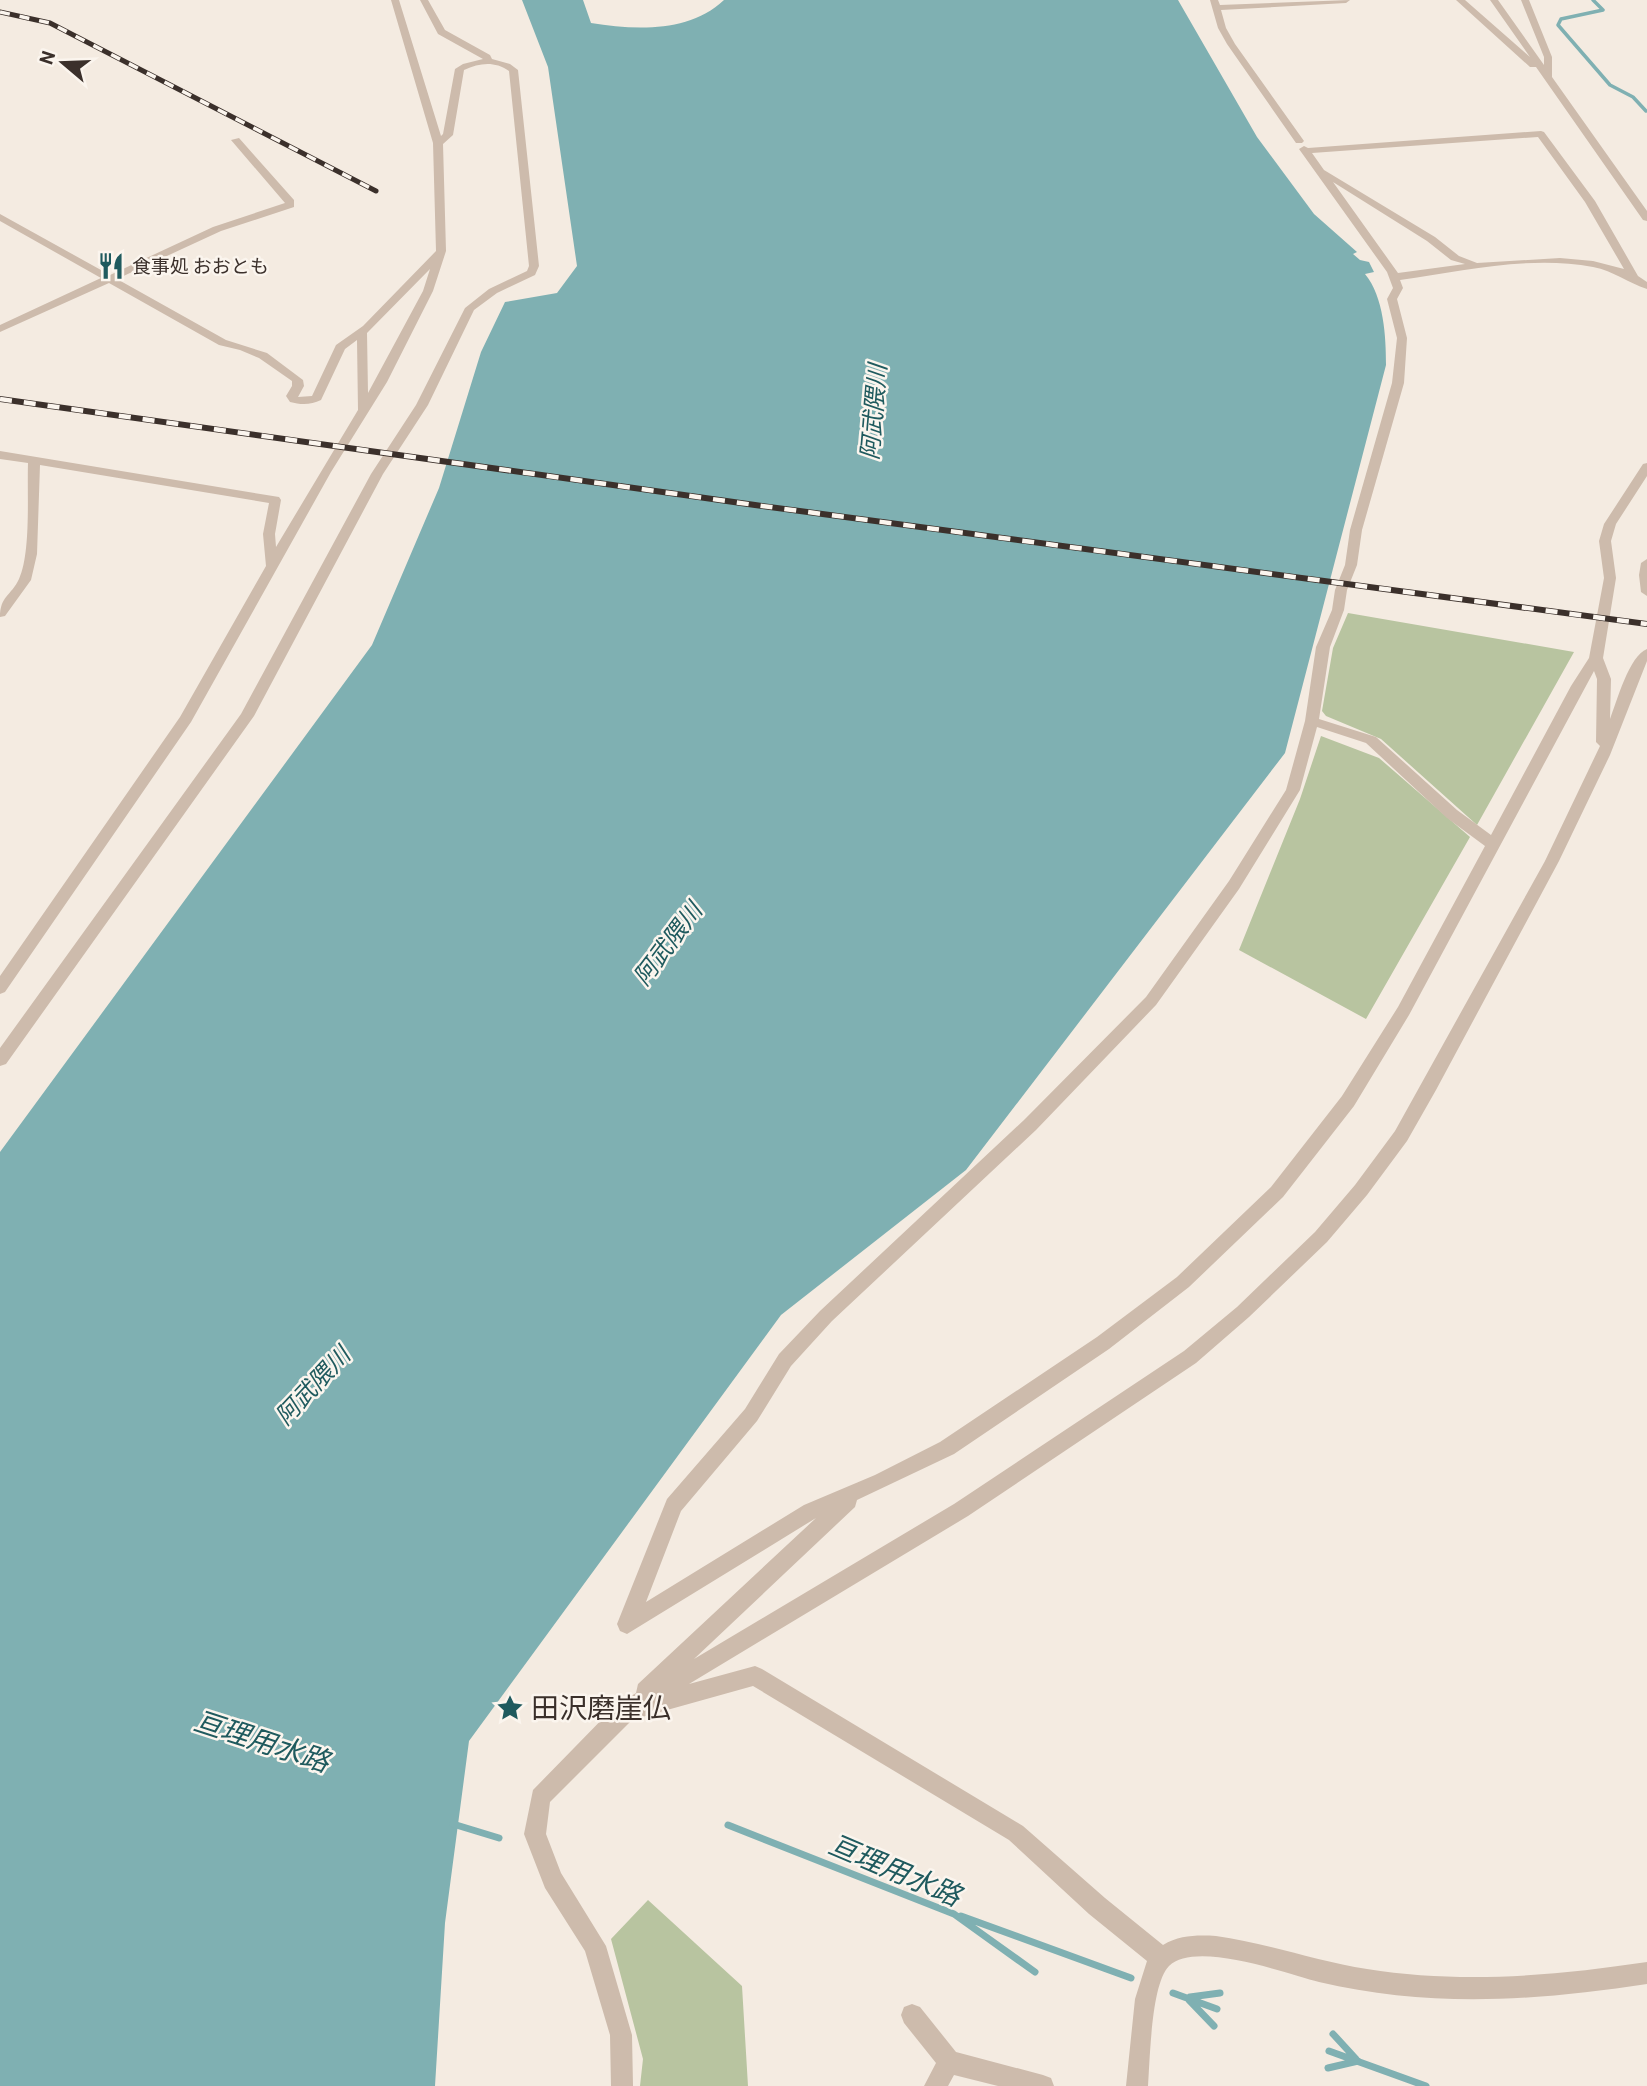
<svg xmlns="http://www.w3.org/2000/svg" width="1647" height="2086" font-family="Barlow,'Noto Sans JP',sans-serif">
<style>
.green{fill:#b8c4a0}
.water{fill:#7fb0b2}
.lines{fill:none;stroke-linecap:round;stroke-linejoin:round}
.stream-far1{stroke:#7fb0b2;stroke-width:3.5}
.stream{stroke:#7fb0b2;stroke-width:7}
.street{fill:#cdbbac;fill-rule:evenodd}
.rail-far1-casing{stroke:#3b302b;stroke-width:5}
.rail-casing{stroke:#3b302b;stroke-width:6}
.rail-far1{stroke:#fbf5ee;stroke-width:3.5;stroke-dasharray:10;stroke-linecap:butt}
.rail{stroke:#fbf5ee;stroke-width:4.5;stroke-dasharray:12;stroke-linecap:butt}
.labels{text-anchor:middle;stroke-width:5;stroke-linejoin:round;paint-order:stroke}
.far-poi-label{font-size:19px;fill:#3b302b;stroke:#fbf5ee;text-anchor:start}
.water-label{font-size:24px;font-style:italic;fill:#1f5a5e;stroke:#fbf5ee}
.near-poi-label{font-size:28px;fill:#3b302b;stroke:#fbf5ee;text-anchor:start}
.near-water-label{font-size:28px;font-style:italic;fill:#1f5a5e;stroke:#fbf5ee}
</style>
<rect width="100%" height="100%" fill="#f4ebe1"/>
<path class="green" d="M 1348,613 L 1574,652 L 1477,825 L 1381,739 L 1326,716 L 1322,711 L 1333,648 Z
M 1321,736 L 1379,758 L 1470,837 L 1366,1019 L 1239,950 L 1300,799 Z
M 648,1900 L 742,1986 L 748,2086 L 640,2086 L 643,2059 L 611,1939 Z"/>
<path class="water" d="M 522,0 L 583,0 L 591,23 C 635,30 689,33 724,0 L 1178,0 L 1257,137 L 1314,214 L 1357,252 L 1353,254 L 1360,260 L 1369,262 L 1374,272 L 1365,274 C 1384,297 1386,337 1386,365 L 1285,753 L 966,1170 L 781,1315 L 469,1741 L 445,1923 L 435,2086 L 0,2086 L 0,1152 L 372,645 L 439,488 L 481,352 L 505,302 L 557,293 L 577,266 L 548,67 Z"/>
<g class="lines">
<path class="stream-far1" d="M 1593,0 L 1603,10 L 1561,19 L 1558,25 L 1610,85 L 1633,97 L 1646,111"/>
<path class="stream" d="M 453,1824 L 499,1838
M 728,1825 L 954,1914 L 1035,1972
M 961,1916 L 1131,1978
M 1173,1993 L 1217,2009
M 1190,1997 L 1220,1993
M 1189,2000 L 1214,2026
M 1333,2034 L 1356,2059
M 1329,2051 L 1426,2086
M 1328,2068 L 1358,2061"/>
<path class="street" d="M 391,0 L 399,0 L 441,136 L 443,134 L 455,69 L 463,64 L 483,59 L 438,34 L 420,0 L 428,0 L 445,30 L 490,55 L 492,59 L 510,64 L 518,70 L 539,266 L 535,275 L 497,293 L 474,310 L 428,405 L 383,474 L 254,716 L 6,1064 L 0,1066 L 0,1048 L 241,714 L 371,474 L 416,405 L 465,308 L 489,289 L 527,271 L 529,266 L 509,71 C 494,61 480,63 464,70 L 453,135 L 443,144 L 446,251 L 433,291 L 387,382 L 331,472 L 191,722 L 5,992 L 0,994 L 0,976 L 180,717 L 266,566 L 263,534 L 269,503 L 40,465 L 37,554 L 31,580 L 5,616 L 0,617 C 0,596 11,596 19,579 C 31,553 27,494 28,463 L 0,459 L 0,451 L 279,497 L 281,500 L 275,534 L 276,547 L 358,410 L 357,340 L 345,349 L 321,400 C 311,405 301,405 290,402 L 286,396 L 292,386 L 292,381 L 259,358 L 240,350 L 219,345 L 109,283 L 0,332 L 0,325 L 101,278 L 0,221 L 0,214 L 110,275 L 213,227 L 285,203 L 231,140 L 239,138 L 294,200 L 294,207 L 221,231 L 117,279 L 226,340 L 267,353 L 303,380 L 304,386 L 298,397 L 312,396 L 336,345 L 363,326 L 436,251 L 433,143 ZM 430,269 L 423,291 L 368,393 L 367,333 Z
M 1210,0 L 1218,0 L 1220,5 L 1350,0 L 1346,3 L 1221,10 L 1226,28 L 1235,44 L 1304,141 L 1302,143 L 1296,143 L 1227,44 L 1218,28 Z
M 1456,0 L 1465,0 L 1530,57 L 1490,0 L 1498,0 L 1544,65 L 1544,57 L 1521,0 L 1529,0 L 1552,57 L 1552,77 L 1647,211 L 1647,221 L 1643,220 L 1536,67 L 1530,67 Z
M 1541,131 L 1544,132 L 1595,201 L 1638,276 L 1647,282 L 1647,289 C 1628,283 1614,271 1593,267 C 1530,255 1463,271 1400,280 L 1403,288 L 1397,299 L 1407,338 L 1404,383 L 1362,530 L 1357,565 L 1347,590 L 1344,610 L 1330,647 L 1319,719 L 1376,737 L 1457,810 L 1491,835 L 1571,686 L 1589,658 L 1604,578 L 1599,541 L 1604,524 L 1643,464 L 1647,463 L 1647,476 L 1616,524 L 1611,541 L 1616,578 L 1603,658 L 1611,679 L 1610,719 C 1617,701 1629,656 1647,649 L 1647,661 L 1610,755 L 1559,861 L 1436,1090 L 1407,1141 L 1367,1195 L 1327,1242 L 1249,1317 L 1196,1363 L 968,1516 L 689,1684 L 755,1666 L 762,1669 L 1023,1826 L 1105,1898 L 1163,1945 C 1180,1935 1197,1935 1216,1936 C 1267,1943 1316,1961 1367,1969 C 1461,1984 1553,1976 1647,1962 L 1647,1984 C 1536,2001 1429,2008 1319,1982 C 1287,1974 1196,1940 1169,1966 C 1151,1984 1150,2060 1148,2086 L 1126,2086 L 1135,1999 L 1147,1961 L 1089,1914 L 1009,1840 L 753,1686 L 642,1717 L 637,1715 L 550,1802 L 546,1834 L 561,1873 L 606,1946 L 632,2035 L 633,2086 L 611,2086 L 610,2035 L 585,1951 L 545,1888 L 524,1834 L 533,1790 L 615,1706 L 636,1693 L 638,1684 L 816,1518 L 627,1634 L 620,1631 L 617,1624 L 667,1499 L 745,1409 L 779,1354 L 820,1311 L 1024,1120 L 1146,997 L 1229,881 L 1286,790 L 1305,721 L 1316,647 L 1332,610 L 1335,590 L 1345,565 L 1350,530 L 1392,383 L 1397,338 L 1387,299 L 1393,288 L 1387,272 L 1299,149 L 1304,146 L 1308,148 ZM 1538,137 L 1585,202 L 1624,269 L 1593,261 L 1560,258 L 1477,263 L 1459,256 L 1435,237 L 1324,170 L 1312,153 ZM 1333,182 L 1427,241 L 1451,260 L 1465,264 L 1398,273 ZM 1594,671 L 1597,679 L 1596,742 L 1600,746 L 1545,861 L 1395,1131 L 1355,1185 L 1315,1232 L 1237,1307 L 1184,1351 L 954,1504 L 694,1659 L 855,1507 L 857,1500 L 954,1454 L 1109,1349 L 1189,1287 L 1283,1197 L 1354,1106 L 1409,1015 ZM 1317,727 L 1366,743 L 1447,818 L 1485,846 L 1398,1007 L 1342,1096 L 1271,1187 L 1177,1277 L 1097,1337 L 940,1442 L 875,1475 L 804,1505 L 646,1602 L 681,1511 L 757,1421 L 791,1366 L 832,1321 L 1036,1130 L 1156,1005 L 1239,889 L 1300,790 Z
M 1647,559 L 1647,596 L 1641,592 L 1639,575 L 1641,563 Z
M 912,2004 L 920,2007 L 956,2052 L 1043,2075 L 1051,2078 L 1054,2086 L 998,2086 L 954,2075 L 948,2086 L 924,2086 L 936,2063 L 904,2023 L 901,2015 L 904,2007 Z"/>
<defs>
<path id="rail-far1" d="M 0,12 L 50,23 L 376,191"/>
<path id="rail" d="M 0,399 L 755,505 L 1647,624"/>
</defs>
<use href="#rail-far1" class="rail-far1-casing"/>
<use href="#rail" class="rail-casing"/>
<use href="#rail-far1" class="rail-far1"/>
<use href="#rail" class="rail"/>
</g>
<defs>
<symbol id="restaurant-bare" viewBox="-9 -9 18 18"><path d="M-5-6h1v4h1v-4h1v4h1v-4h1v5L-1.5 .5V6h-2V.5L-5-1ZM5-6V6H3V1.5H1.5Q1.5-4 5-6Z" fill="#1f5a5e" stroke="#fbf5ee" stroke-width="2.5" paint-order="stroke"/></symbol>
<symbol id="sight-bare" viewBox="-9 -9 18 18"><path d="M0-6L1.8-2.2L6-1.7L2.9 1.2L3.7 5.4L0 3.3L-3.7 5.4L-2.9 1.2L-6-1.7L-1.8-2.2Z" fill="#1f5a5e" stroke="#fbf5ee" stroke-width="2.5" paint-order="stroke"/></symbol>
</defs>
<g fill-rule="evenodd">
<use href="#restaurant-bare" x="92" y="247" width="38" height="38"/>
<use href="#sight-bare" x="491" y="1689" width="38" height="38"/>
</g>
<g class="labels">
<g class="far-poi-label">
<text x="132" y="273">食事処 おおとも</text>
</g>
<g class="water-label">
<text transform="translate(874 412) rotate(-85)" y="8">阿武隈川</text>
<text transform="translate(668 944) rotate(-53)" y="8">阿武隈川</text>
<text transform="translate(313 1386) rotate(-47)" y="8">阿武隈川</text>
</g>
<g class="near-poi-label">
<text x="531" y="1718">田沢磨崖仏</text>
</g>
<g class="near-water-label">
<text transform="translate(262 1741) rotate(18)" y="10">亘理用水路</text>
<text transform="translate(895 1870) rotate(23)" y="10">亘理用水路</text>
</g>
</g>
<g transform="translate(63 63) rotate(289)" stroke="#fbf5ee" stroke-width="5" paint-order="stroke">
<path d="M0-5L12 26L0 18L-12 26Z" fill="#3b302b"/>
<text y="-10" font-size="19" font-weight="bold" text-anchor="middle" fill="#3b302b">N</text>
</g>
</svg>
